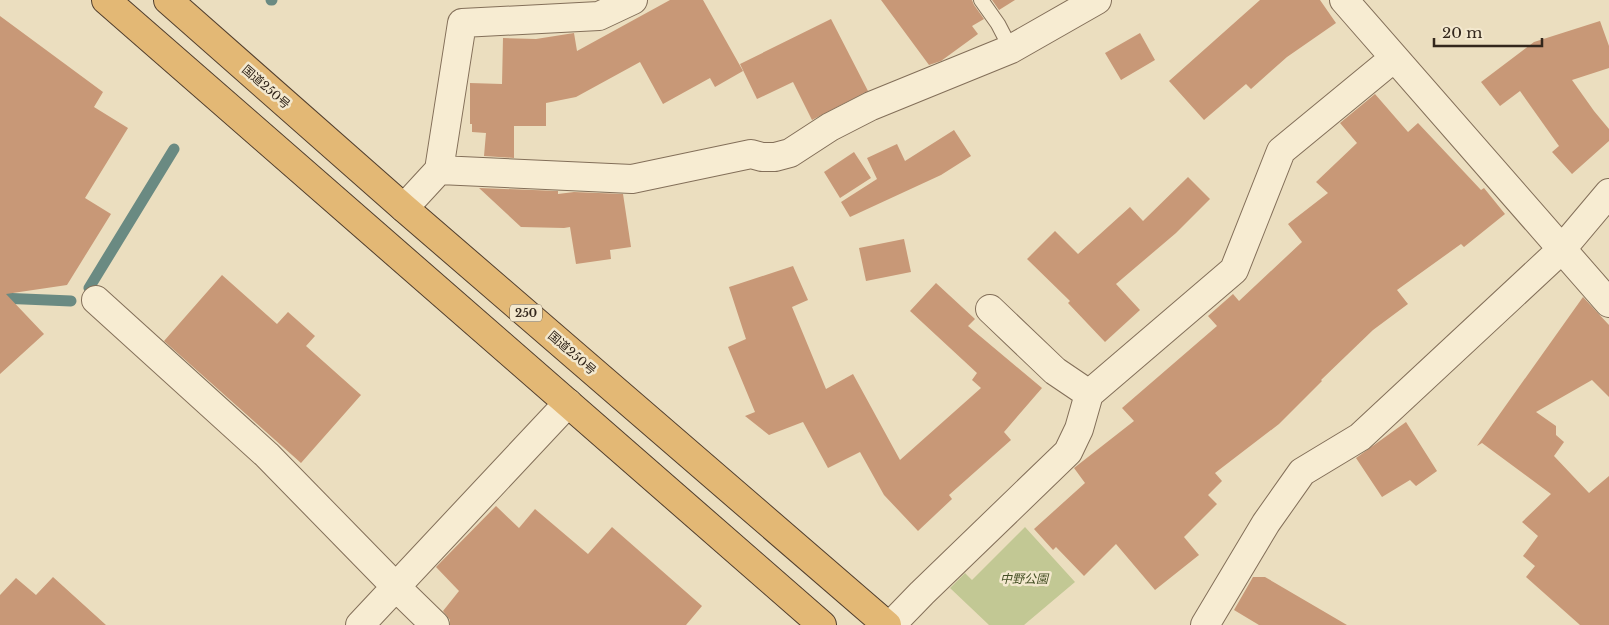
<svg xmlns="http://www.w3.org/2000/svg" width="1609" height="625" font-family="'Libre Baskerville','Noto Sans JP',serif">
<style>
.green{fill:#c2c894}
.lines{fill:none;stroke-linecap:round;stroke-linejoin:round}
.stream{stroke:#6a8a82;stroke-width:11}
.building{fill:#c89877}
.service-casing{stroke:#836f59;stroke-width:16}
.minor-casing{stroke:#836f59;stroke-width:30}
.trunk-casing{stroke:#513e2d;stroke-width:30}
.service{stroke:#f7ecd2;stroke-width:14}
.minor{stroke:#f7ecd2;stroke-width:28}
.trunk{stroke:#e3b875;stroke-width:28}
.labels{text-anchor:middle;stroke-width:5;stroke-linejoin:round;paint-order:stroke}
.shield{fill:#f3e8ce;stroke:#6d6151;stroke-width:1}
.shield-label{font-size:11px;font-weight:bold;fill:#33271c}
.street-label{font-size:12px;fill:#33271c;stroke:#f3e8ce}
.park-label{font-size:12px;font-style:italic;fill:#444f24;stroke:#f3e8ce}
</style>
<rect width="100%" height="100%" fill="#ebdebf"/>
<path class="green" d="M 1025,527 L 1075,582 L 1024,625 L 989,625 L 950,588 L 965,573 L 972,580 Z"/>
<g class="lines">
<path class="stream" d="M 271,0 L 272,0
M 89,288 L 174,149
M 0,298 L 71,301"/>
</g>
<path class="building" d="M 670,0 L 703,0 L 743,71 L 715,87 L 710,78 L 663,104 L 640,62 L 576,97 L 546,103 L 546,126 L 514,126 L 514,158 L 484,156 L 486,133 L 472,132 L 472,124 L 470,124 L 470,83 L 502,84 L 503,38 L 536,39 L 574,33 L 577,51 Z
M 881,0 L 972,0 L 974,5 L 984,19 L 972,26 L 978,34 L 941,61 L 929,65 Z
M 992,0 L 1015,0 L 999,10 Z
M 1260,0 L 1320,0 L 1336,23 L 1287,57 L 1251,89 L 1246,84 L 1204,120 L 1169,81 Z
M 0,16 L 103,92 L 94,107 L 128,128 L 85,198 L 111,214 L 67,285 L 6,294 L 44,334 L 0,374 Z
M 831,19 L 868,91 L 812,120 L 793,82 L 757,99 L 740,64 Z
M 1600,21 L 1609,46 L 1609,68 L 1572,80 L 1594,111 L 1609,129 L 1609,141 L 1572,174 L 1552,152 L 1559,146 L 1520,91 L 1500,106 L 1481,82 L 1534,42 Z
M 1140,33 L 1155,60 L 1121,80 L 1105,53 Z
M 1375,94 L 1408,132 L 1418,123 L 1481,190 L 1484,188 L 1505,214 L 1464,247 L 1461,244 L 1397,290 L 1408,304 L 1373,330 L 1321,380 L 1322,381 L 1279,424 L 1215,473 L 1222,481 L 1208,495 L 1217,504 L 1184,537 L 1199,555 L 1155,590 L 1116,544 L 1084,576 L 1056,547 L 1053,550 L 1034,529 L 1085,483 L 1074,468 L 1134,421 L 1122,408 L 1217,326 L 1208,316 L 1233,294 L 1239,301 L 1302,242 L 1288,224 L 1328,193 L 1316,182 L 1357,143 L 1340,123 Z
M 954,130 L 971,156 L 941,175 L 850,217 L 841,202 L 877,179 L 867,158 L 897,144 L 905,161 Z
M 854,152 L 871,178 L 840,198 L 824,172 Z
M 1188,177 L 1210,199 L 1176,233 L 1116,284 L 1140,310 L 1105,342 L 1068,303 L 1070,301 L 1027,259 L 1055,231 L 1078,254 L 1130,207 L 1143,221 Z
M 479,188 L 558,191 L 558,194 L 574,192 L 623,194 L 631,247 L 610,250 L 611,259 L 576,264 L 570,227 L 564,228 L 521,227 Z
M 904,239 L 911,272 L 866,281 L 859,248 Z
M 793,266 L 808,300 L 792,307 L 826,389 L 853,374 L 900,460 L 981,388 L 972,380 L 977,373 L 910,311 L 936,283 L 975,319 L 968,326 L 1042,388 L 1004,432 L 1011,440 L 949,495 L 952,499 L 918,531 L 884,495 L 860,452 L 828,468 L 803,422 L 769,435 L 745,416 L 755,412 L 728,347 L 746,339 L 729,287 Z
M 222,275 L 277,324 L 288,312 L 315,336 L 306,346 L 361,395 L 301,463 L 164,341 Z
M 1583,297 L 1609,325 L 1609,397 L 1592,380 L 1536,412 L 1556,426 L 1556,435 L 1564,442 L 1554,456 L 1589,493 L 1609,476 L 1609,625 L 1580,625 L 1526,577 L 1535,566 L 1523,556 L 1538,536 L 1522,522 L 1551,494 L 1482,443 L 1477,446 Z
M 1406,422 L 1437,471 L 1416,486 L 1410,480 L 1382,497 L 1356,458 Z
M 496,506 L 519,528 L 535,509 L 588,554 L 612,527 L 702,606 L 686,625 L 450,625 L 450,620 L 443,611 L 459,591 L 436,567 Z
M 53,577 L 106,625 L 0,625 L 0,595 L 16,578 L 36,595 Z
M 1253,577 L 1265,577 L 1347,625 L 1259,625 L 1234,610 Z"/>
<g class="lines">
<defs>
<path id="service" d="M 981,0 L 998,24 L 1011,49"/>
<path id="minor" d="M 1344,0 L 1609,303
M 439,170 L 632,179 L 751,154 L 762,157 L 775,157 L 790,153 L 830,127 L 871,106 L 1011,49 L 1097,0
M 404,208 L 439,170 L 462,23 L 599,16 L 633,0
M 96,300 L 267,455 L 396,587 L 435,625
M 990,309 L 1055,371 L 1089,394
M 360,625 L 568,403
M 891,625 L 922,593 L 1068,452 L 1079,429 L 1089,394 L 1234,270 L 1281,151 L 1394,58
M 1205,625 L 1266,523 L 1302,472 L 1360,437 L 1561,250 L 1609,193"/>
<path id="trunk" d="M 106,0 L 822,625
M 168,0 L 404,208 L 887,625"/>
</defs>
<use href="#service" class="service-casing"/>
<use href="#minor" class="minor-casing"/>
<use href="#trunk" class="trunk-casing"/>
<use href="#service" class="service"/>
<use href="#minor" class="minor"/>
<use href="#trunk" class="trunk"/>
</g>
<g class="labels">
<rect class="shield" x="510" y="304.5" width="32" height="17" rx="4"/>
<g class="shield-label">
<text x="526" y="317">250</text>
</g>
<g class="street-label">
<text transform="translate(266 87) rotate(41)" y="4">国道250号</text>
<text transform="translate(572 353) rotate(41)" y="4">国道250号</text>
</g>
<g class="park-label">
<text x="1024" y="583">中野公園</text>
</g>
</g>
<path d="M1434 38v8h108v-8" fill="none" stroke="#33271c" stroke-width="2.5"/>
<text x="1442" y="38" font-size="15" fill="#33271c" stroke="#f3e8ce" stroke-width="4" paint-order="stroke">20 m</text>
</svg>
